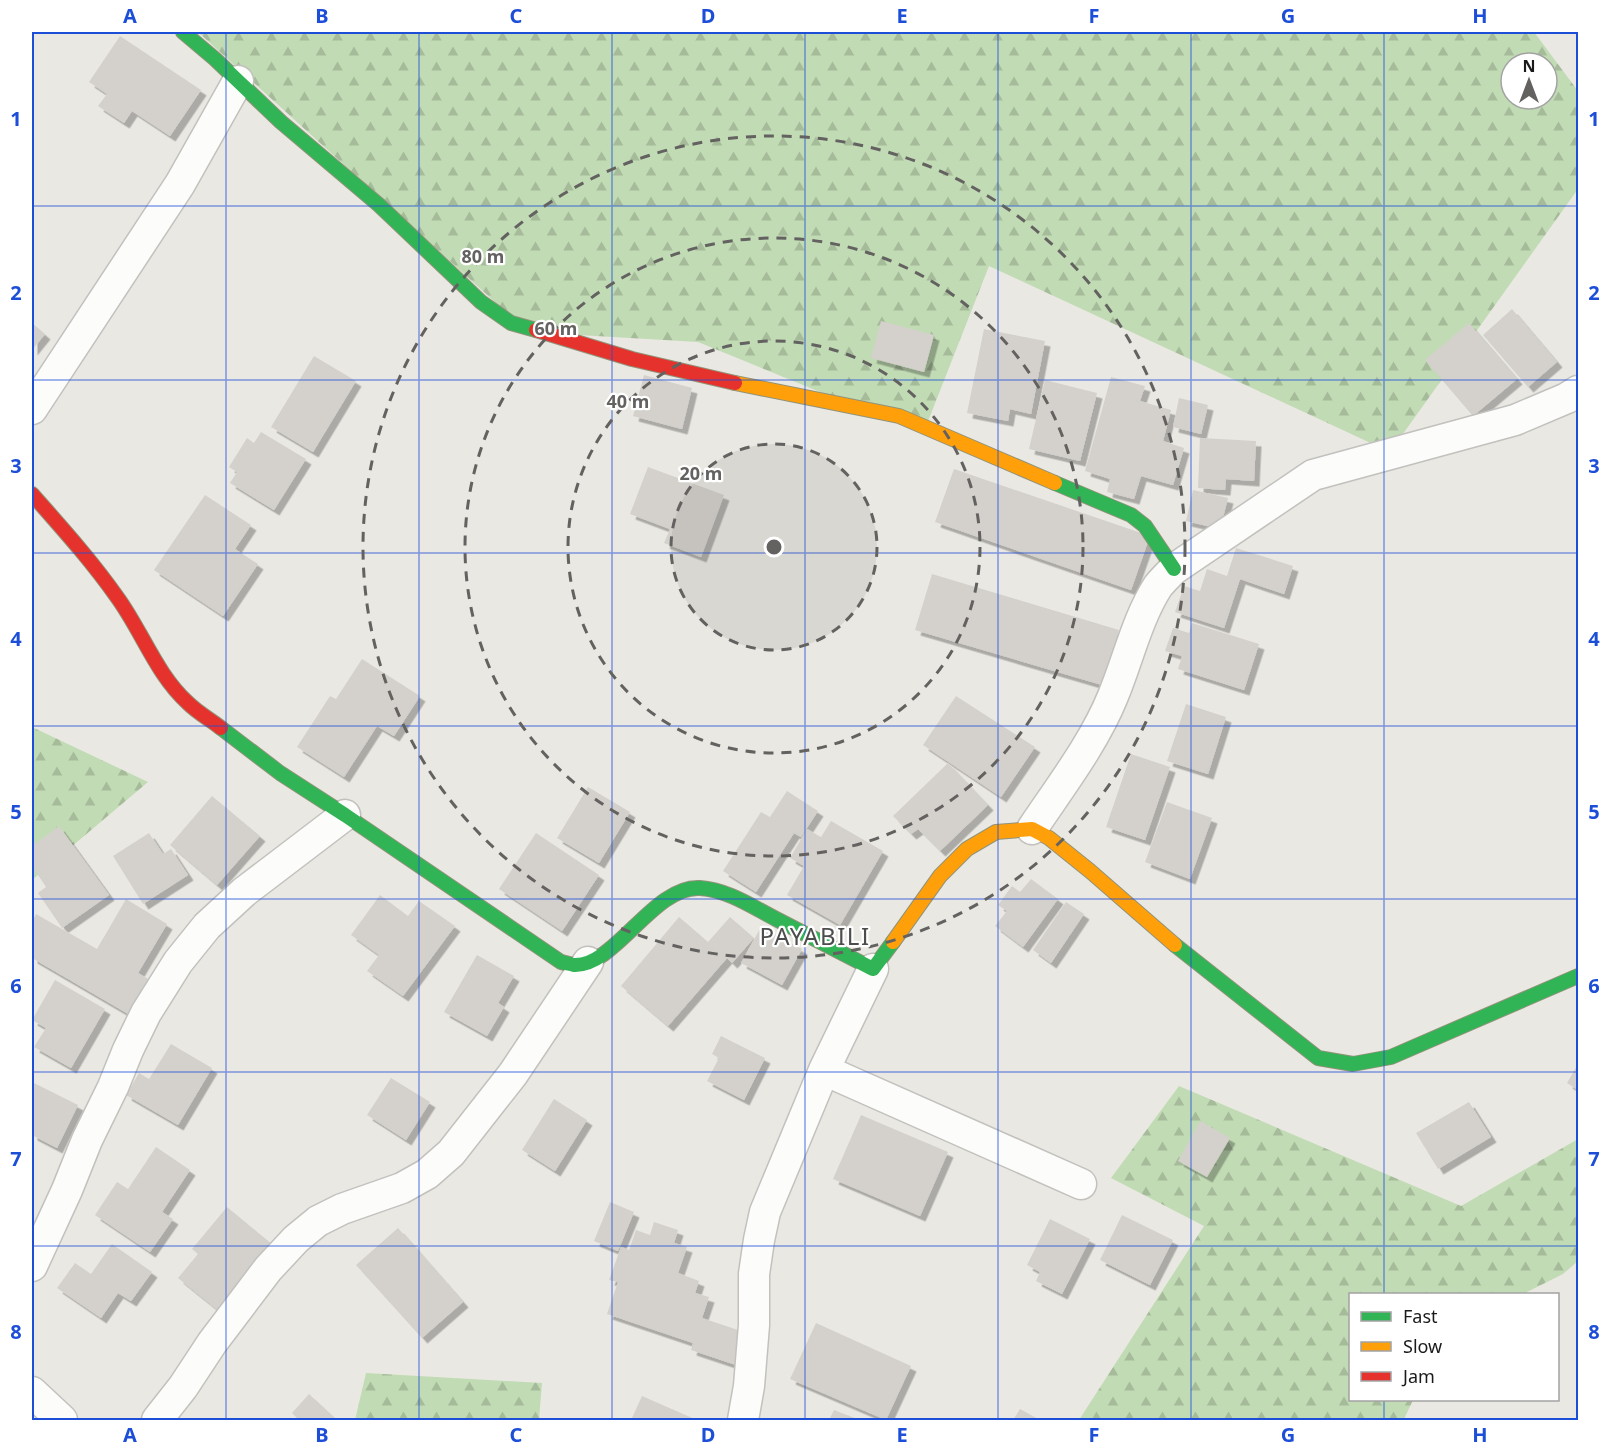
<svg xmlns="http://www.w3.org/2000/svg" width="1610" height="1452" font-family="'Noto Sans',sans-serif">
<style>
.forest{fill:url(#forest-firs);fill-rule:evenodd}
.building{fill:#d4d1cc;filter:url(#shadow)}
.lines{fill:none;stroke-linecap:round;stroke-linejoin:round}
.street-casing{stroke:#c2c1be;stroke-width:33}
.fast-casing{stroke:#91937a;stroke-width:16}
.slow-casing{stroke:#91937a;stroke-width:16}
.jam-casing{stroke:#91937a;stroke-width:16}
.street{stroke:#fcfcfb;stroke-width:30}
.fast{stroke:#30b455;stroke-width:14}
.slow{stroke:#ff9f0a;stroke-width:14}
.jam{stroke:#e5322d;stroke-width:14}
.grid{fill:none;stroke:#1d4ed8;stroke-width:1.5;stroke-opacity:0.55}
.ring{fill:none;stroke:#636260;stroke-width:3;stroke-dasharray:10 8}
.labels{text-anchor:middle;stroke-width:4.5;stroke-linejoin:round;paint-order:stroke}
.quarter-label{font-size:24px;letter-spacing:1.5px;fill:#4d4d4d;stroke:#fff}
.centre{fill:#636260;stroke:#fff;stroke-width:3}
.ring-label{font-size:18px;text-anchor:middle;font-weight:bold;fill:#636260;stroke:#fff;stroke-width:4.5;stroke-linejoin:round;paint-order:stroke}
.neatline{fill:none;stroke:#1d4ed8;stroke-width:2}
.grid-label{font-size:20px;text-anchor:middle;font-weight:bold;fill:#1d4ed8}
</style>
<defs>
<pattern id="forest-firs" width="22" height="20" patternUnits="userSpaceOnUse" patternTransform="scale(1.5)"><rect width="22" height="20" fill="#c1dbb4"/><path d="M5 1l3.5 6h-7zM16 11l3.5 6h-7z" fill="#a5bb9a"/></pattern>
<filter id="shadow"><feDropShadow dx="5.5" dy="5.5" stdDeviation="0" flood-color="#0004"/></filter>
</defs>
<rect width="100%" height="100%" fill="#eae8e2"/>
<path class="forest" d="M 198,32 L 1534,32 L 1578,91 L 1578,189 L 1390,452 L 989,266 L 923,434 L 698,342 L 528,332 ZM 1511,63 L 1547,63 L 1547,99 L 1511,99 Z
M 32,727 L 148,782 L 32,880 Z
M 1179,1086 L 1461,1206 L 1578,1139 L 1578,1261 L 1563,1274 L 1523,1294 L 1350,1294 L 1350,1400 L 1413,1400 L 1405,1417 L 1405,1420 L 1079,1420 L 1204,1226 L 1111,1178 Z
M 366,1373 L 542,1383 L 539,1420 L 355,1420 Z"/>
<path class="building" d="M 120,36 L 201,90 L 170,136 L 132,111 L 124,123 L 98,106 L 107,94 L 89,82 Z
M 1512,309 L 1557,362 L 1528,387 L 1483,335 Z
M 881,321 L 934,335 L 924,372 L 871,358 Z
M 32,323 L 45,334 L 32,350 Z
M 1469,323 L 1517,379 L 1473,416 L 1425,360 Z
M 984,329 L 1045,341 L 1031,414 L 1010,409 L 1008,421 L 967,413 Z
M 314,356 L 356,381 L 313,452 L 271,427 Z
M 644,375 L 692,388 L 682,429 L 633,416 Z
M 1111,377 L 1145,386 L 1140,401 L 1171,410 L 1163,441 L 1184,448 L 1173,485 L 1141,476 L 1134,499 L 1107,492 L 1110,479 L 1085,471 Z
M 1045,380 L 1097,393 L 1080,461 L 1029,449 Z
M 1179,398 L 1208,405 L 1201,434 L 1173,427 Z
M 261,432 L 306,459 L 274,510 L 230,483 L 237,472 L 229,467 L 247,438 L 254,443 Z
M 1200,438 L 1256,441 L 1254,481 L 1226,479 L 1225,490 L 1198,488 Z
M 648,467 L 724,495 L 701,557 L 664,543 L 670,529 L 630,514 Z
M 954,469 L 1150,536 L 1131,590 L 935,522 Z
M 1193,490 L 1228,498 L 1220,529 L 1186,521 Z
M 205,495 L 251,525 L 235,549 L 258,564 L 223,616 L 154,570 Z
M 1236,548 L 1293,566 L 1284,594 L 1240,579 L 1224,628 L 1175,612 L 1184,586 L 1200,591 L 1207,569 L 1227,576 Z
M 932,574 L 1119,630 L 1102,685 L 915,630 Z
M 1192,623 L 1259,644 L 1244,690 L 1178,669 L 1182,656 L 1165,651 L 1173,628 L 1189,633 Z
M 362,659 L 420,696 L 394,736 L 377,726 L 344,777 L 297,747 L 330,696 L 336,699 Z
M 956,696 L 1035,747 L 1001,797 L 923,745 Z
M 1186,704 L 1226,717 L 1208,774 L 1167,761 Z
M 1131,754 L 1170,767 L 1145,840 L 1106,827 Z
M 948,763 L 988,805 L 940,851 L 918,829 L 911,834 L 893,816 Z
M 588,787 L 630,812 L 599,863 L 557,838 Z
M 787,791 L 818,811 L 801,837 L 794,833 L 756,892 L 723,871 L 761,812 L 770,817 Z
M 212,796 L 260,836 L 217,885 L 170,845 Z
M 1167,802 L 1212,818 L 1190,879 L 1145,862 Z
M 831,821 L 883,851 L 840,925 L 787,895 L 804,866 L 790,858 L 807,829 L 821,837 Z
M 59,826 L 109,895 L 62,928 L 38,893 L 46,887 L 32,866 L 32,846 Z
M 149,833 L 163,854 L 171,849 L 188,875 L 143,904 L 113,856 Z
M 536,833 L 599,875 L 562,931 L 499,889 Z
M 1031,879 L 1058,899 L 1023,947 L 995,926 L 1007,911 L 998,905 L 1012,886 L 1020,892 Z
M 380,895 L 408,916 L 419,901 L 455,926 L 403,996 L 367,971 L 379,955 L 351,935 Z
M 126,899 L 167,924 L 138,973 L 150,980 L 130,1015 L 32,958 L 32,922 L 36,914 L 97,949 Z
M 1066,902 L 1084,914 L 1051,963 L 1033,950 Z
M 679,917 L 708,942 L 730,917 L 754,938 L 732,963 L 727,958 L 668,1026 L 621,986 Z
M 761,927 L 802,949 L 782,985 L 741,963 Z
M 477,955 L 514,976 L 498,1003 L 504,1007 L 487,1036 L 444,1012 Z
M 55,980 L 105,1009 L 71,1068 L 34,1047 L 46,1028 L 32,1020 Z
M 721,1036 L 765,1058 L 744,1100 L 707,1081 L 719,1058 L 712,1054 Z
M 171,1044 L 212,1068 L 178,1125 L 126,1095 L 139,1073 L 149,1079 Z
M 1578,1064 L 1578,1090 L 1567,1083 Z
M 391,1078 L 430,1102 L 406,1140 L 367,1115 Z
M 34,1083 L 78,1105 L 57,1148 L 32,1135 L 32,1088 Z
M 554,1099 L 587,1120 L 555,1171 L 522,1150 Z
M 1469,1102 L 1491,1137 L 1438,1169 L 1416,1133 Z
M 861,1115 L 948,1152 L 920,1216 L 833,1179 Z
M 1200,1121 L 1230,1138 L 1207,1177 L 1178,1161 Z
M 156,1147 L 190,1170 L 162,1212 L 173,1219 L 150,1252 L 95,1215 L 117,1182 L 128,1189 Z
M 610,1202 L 634,1212 L 618,1251 L 594,1241 Z
M 227,1207 L 273,1245 L 219,1311 L 178,1278 L 198,1254 L 192,1249 Z
M 1122,1215 L 1173,1240 L 1150,1285 L 1100,1260 Z
M 1050,1219 L 1090,1239 L 1062,1294 L 1036,1281 L 1040,1272 L 1027,1265 Z
M 654,1222 L 678,1230 L 674,1243 L 687,1247 L 678,1273 L 699,1281 L 695,1293 L 709,1297 L 702,1318 L 747,1333 L 736,1365 L 691,1350 L 693,1343 L 607,1314 L 618,1282 L 609,1280 L 621,1247 L 629,1250 L 636,1230 L 650,1235 Z
M 398,1228 L 463,1302 L 422,1338 L 356,1265 Z
M 112,1244 L 152,1272 L 131,1301 L 118,1293 L 101,1318 L 57,1288 L 75,1263 L 91,1274 Z
M 816,1323 L 911,1366 L 886,1420 L 790,1379 Z
M 309,1394 L 337,1420 L 299,1420 L 292,1413 Z
M 642,1396 L 697,1420 L 631,1420 Z
M 1020,1409 L 1040,1420 L 1013,1420 Z
M 834,1410 L 860,1420 L 829,1420 Z"/>
<g class="lines">
<defs>
<path id="street" d="M 32,409 L 180,184 L 238,81
M 1032,829 C 1060,787 1094,743 1113,696 C 1128,660 1137,619 1158,586 C 1163,580 1169,574 1174,569 L 1313,475 L 1515,420 L 1567,398 L 1578,391
M 824,1070 L 1081,1184
M 32,1266 L 67,1190 L 87,1140 L 113,1087 L 128,1050 L 146,1013 L 178,962 L 207,926 L 244,892 L 345,815
M 32,1392 L 62,1420
M 157,1420 L 183,1387 L 212,1343 L 268,1269 L 296,1239 L 318,1221 L 342,1209 L 402,1188 L 427,1174 L 451,1153 L 513,1074 L 588,962
M 743,1420 L 749,1386 L 754,1325 L 754,1274 L 759,1240 L 765,1212 L 824,1070 L 873,969"/>
<path id="fast" d="M 183,32 L 215,59 L 281,122 L 379,205 L 481,302 L 511,323 L 536,330
M 1055,483 L 1131,515 L 1145,526 L 1174,569
M 221,728 L 280,773 L 345,815 L 561,962 C 565,963 570,964 574,965 C 615,967 654,885 700,888 C 729,890 754,908 780,921 C 811,937 842,953 873,969 L 893,942
M 1175,945 L 1318,1058 L 1353,1064 L 1391,1057 L 1578,976"/>
<path id="slow" d="M 735,383 L 899,416 L 1055,483
M 893,942 L 940,876 L 967,849 L 996,832 L 1032,829 L 1049,838 L 1090,871 L 1175,945"/>
<path id="jam" d="M 536,330 L 632,359 L 735,383
M 32,494 C 61,527 91,560 117,597 C 142,631 156,674 188,703 C 198,713 211,720 221,728"/>
</defs>
<use href="#street" class="street-casing"/>
<use href="#fast" class="fast-casing"/>
<use href="#slow" class="slow-casing"/>
<use href="#jam" class="jam-casing"/>
<use href="#street" class="street"/>
<use href="#fast" class="fast"/>
<use href="#slow" class="slow"/>
<use href="#jam" class="jam"/>
</g>
<path class="grid" d="M 226,32 L 226,1420M 419,32 L 419,1420M 612,32 L 612,1420M 805,32 L 805,1420M 998,32 L 998,1420M 1191,32 L 1191,1420M 1384,32 L 1384,1294M 32,206 L 1578,206M 32,380 L 1578,380M 32,553 L 1578,553M 32,726 L 1578,726M 32,899 L 1578,899M 32,1072 L 1578,1072M 32,1246 L 1578,1246M 1384,1400 L 1384,1420"/>
<circle cx="774" cy="547" r="103" fill="#636260" fill-opacity=".12"/>
<g class="ring">
<circle cx="774" cy="547" r="103"/>
<circle cx="774" cy="547" r="206"/>
<circle cx="774" cy="547" r="309"/>
<circle cx="774" cy="547" r="411"/>
</g>
<g class="labels">
<g class="quarter-label">
<text x="815" y="945">PAYABILI</text>
</g>
</g>
<circle cx="774" cy="547" r="9" class="centre"/>
<g class="ring-label">
<text x="483" y="263">80 m</text>
<text x="556" y="335">60 m</text>
<text x="628" y="408">40 m</text>
<text x="701" y="480">20 m</text>
</g>
<rect width="1610" height="1452" fill="none" stroke="#ffffff" stroke-width="66"/>
<rect x="1349" y="1293" width="210" height="108" fill="#ffffff" stroke="#a3a3a3" stroke-width="1.5"/>
<rect x="1361" y="1312" width="30" height="9" fill="#30b455" stroke="#a3a3a3" stroke-width="1.5"/>
<text x="1403" y="1323" font-size="18" fill="#1a1a1a">Fast</text>
<rect x="1361" y="1342" width="30" height="9" fill="#ff9f0a" stroke="#a3a3a3" stroke-width="1.5"/>
<text x="1403" y="1353" font-size="18" fill="#1a1a1a">Slow</text>
<rect x="1361" y="1372" width="30" height="9" fill="#e5322d" stroke="#a3a3a3" stroke-width="1.5"/>
<text x="1403" y="1383" font-size="18" fill="#1a1a1a">Jam</text>
<g transform="translate(1529 81)"><circle r="28" fill="#ffffff" stroke="#a3a3a3" stroke-width="1.5"/>
<path d="M0-4.5L10 22L0 15L-10 22Z" fill="#636260"/>
<text y="-9" font-size="16" font-weight="bold" text-anchor="middle" fill="#1a1a1a">N</text>
</g>
<rect x="33" y="33" width="1544" height="1386" class="neatline"/>
<g class="grid-label">
<text x="130" y="23">A</text>
<text x="322" y="23">B</text>
<text x="516" y="23">C</text>
<text x="708" y="23">D</text>
<text x="902" y="23">E</text>
<text x="1094" y="23">F</text>
<text x="1288" y="23">G</text>
<text x="1480" y="23">H</text>
<text x="16" y="126">1</text>
<text x="1594" y="126">1</text>
<text x="16" y="300">2</text>
<text x="1594" y="300">2</text>
<text x="16" y="473">3</text>
<text x="1594" y="473">3</text>
<text x="16" y="646">4</text>
<text x="1594" y="646">4</text>
<text x="16" y="819">5</text>
<text x="1594" y="819">5</text>
<text x="16" y="993">6</text>
<text x="1594" y="993">6</text>
<text x="16" y="1166">7</text>
<text x="1594" y="1166">7</text>
<text x="16" y="1339">8</text>
<text x="1594" y="1339">8</text>
<text x="130" y="1442">A</text>
<text x="322" y="1442">B</text>
<text x="516" y="1442">C</text>
<text x="708" y="1442">D</text>
<text x="902" y="1442">E</text>
<text x="1094" y="1442">F</text>
<text x="1288" y="1442">G</text>
<text x="1480" y="1442">H</text>
</g>
</svg>
